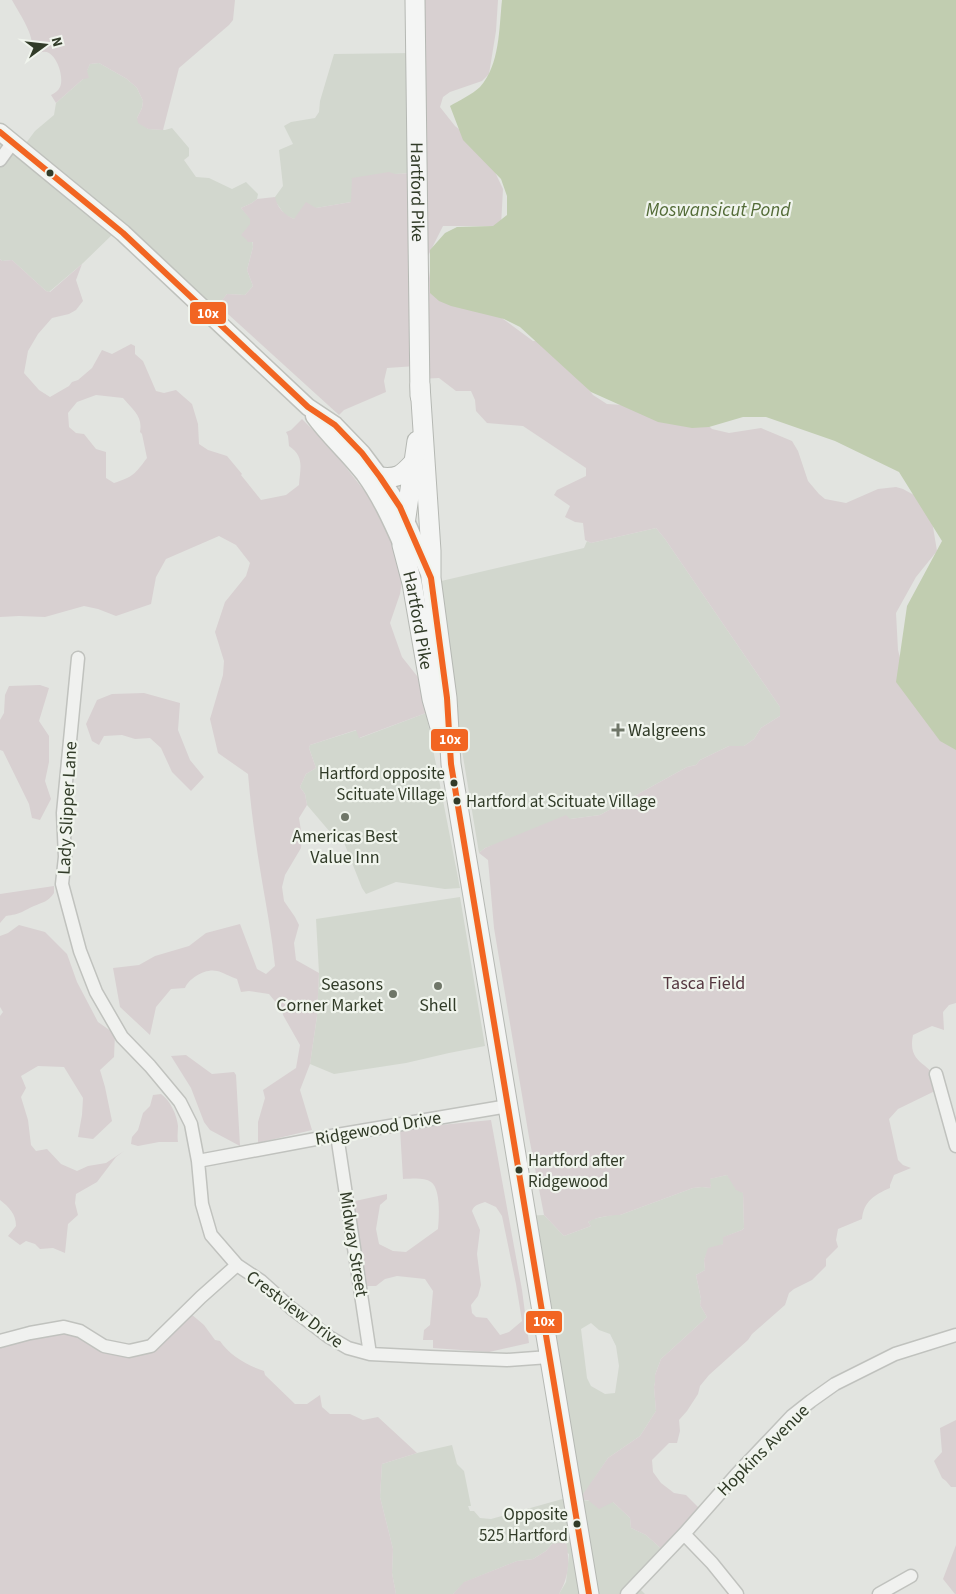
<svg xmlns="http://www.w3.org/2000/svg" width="956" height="1594" font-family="'Source Sans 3',sans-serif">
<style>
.built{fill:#d2d7ce;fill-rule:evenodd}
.green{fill:#d8d0d1;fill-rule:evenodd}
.water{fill:#c1cdb0}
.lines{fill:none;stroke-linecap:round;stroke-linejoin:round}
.minor-casing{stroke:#c0c2be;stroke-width:15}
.major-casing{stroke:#bfc1bc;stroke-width:19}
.highway-casing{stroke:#b5b8b3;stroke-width:21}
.minor{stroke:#f0f1ef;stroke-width:12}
.major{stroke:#f4f5f4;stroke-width:16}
.highway{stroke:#f4f5f4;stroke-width:19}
.bus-1-casing{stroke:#f0f4ed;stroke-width:10}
.bus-1{stroke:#f26522;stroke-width:6}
.bus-dot{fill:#313b28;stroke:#f0f4ed;stroke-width:2}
.poi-dot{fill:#6f7668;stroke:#f0f4ed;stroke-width:2}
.labels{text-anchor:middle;stroke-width:4.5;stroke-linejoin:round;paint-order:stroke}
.bus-label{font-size:17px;fill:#313b28;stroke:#f0f4ed;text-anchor:end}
.street-label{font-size:18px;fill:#313b28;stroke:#f0f4ed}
.poi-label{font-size:18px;fill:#313b28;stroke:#f0f4ed}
.park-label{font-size:18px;fill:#553740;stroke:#f0f4ed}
.water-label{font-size:19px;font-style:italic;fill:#536b37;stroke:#f0f4ed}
.line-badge{stroke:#f0f4ed;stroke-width:2}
.badge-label{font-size:14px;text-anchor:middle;font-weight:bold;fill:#fff}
</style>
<rect width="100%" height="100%" fill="#e2e4e0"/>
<path class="built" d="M 412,53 L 414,173 L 395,174 L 351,202 L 316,208 L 294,219 L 285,215 L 275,201 L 275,197 L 283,186 L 279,150 L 293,144 L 284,126 L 291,122 L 315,118 L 319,112 L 320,101 L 334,54 Z
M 99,63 L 127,79 L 137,88 L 143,101 L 142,108 L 137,118 L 148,129 L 165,130 L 172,128 L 189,148 L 189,156 L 184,160 L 196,177 L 209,178 L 232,189 L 246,182 L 258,194 L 257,199 L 252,203 L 241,208 L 250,218 L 253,247 L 247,270 L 253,286 L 245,295 L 227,294 L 210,316 L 114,233 L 82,264 L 49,292 L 46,291 L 12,260 L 2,261 L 0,259 L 0,136 L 20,151 L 35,131 L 54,115 L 56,103 L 83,79 L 90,64 Z
M 656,528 L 665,539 L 780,707 L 780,716 L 761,728 L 754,739 L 744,746 L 729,746 L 700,760 L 696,765 L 687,767 L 600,815 L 570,819 L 485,848 L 479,853 L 448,666 L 437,582 L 584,548 L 587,541 L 591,543 Z
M 426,713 L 460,888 L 445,889 L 396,882 L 366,894 L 362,888 L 341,835 L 330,832 L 307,805 L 305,794 L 300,787 L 306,774 L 316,768 L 309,748 L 310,745 L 357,730 L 360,738 Z
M 460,897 L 485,1046 L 449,1053 L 406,1063 L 334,1074 L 310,1064 L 317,1016 L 319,973 L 316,919 Z
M 727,1175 L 743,1193 L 744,1228 L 742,1230 L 724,1237 L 723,1244 L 707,1253 L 704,1260 L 705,1270 L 696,1275 L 701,1299 L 700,1305 L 707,1317 L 661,1359 L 655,1375 L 655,1382 L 654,1387 L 656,1411 L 640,1436 L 608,1458 L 580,1500 L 613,1502 L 630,1518 L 631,1528 L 646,1535 L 666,1553 L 638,1587 L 645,1594 L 559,1594 L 566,1582 L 569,1554 L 552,1544 L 546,1551 L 533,1559 L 517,1561 L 465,1582 L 453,1594 L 396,1594 L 392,1573 L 393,1549 L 380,1497 L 382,1464 L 417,1453 L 452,1445 L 457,1464 L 464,1471 L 471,1506 L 468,1506 L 470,1511 L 474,1511 L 480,1518 L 491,1519 L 566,1498 L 522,1216 L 544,1215 L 564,1236 L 591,1226 L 588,1222 L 593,1219 L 612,1215 L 620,1215 L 693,1188 L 702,1187 L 711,1188 L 709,1179 ZM 591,1323 L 599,1330 L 610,1334 L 616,1346 L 619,1366 L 615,1393 L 605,1394 L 591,1386 L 587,1378 L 581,1329 Z"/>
<path class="green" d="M 12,0 L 235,0 L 233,20 L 229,25 L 179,68 L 163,130 L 148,129 L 138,123 L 137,118 L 142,108 L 143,101 L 137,88 L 127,79 L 99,63 L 90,64 L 87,71 L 89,78 L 83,79 L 56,103 L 51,95 C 55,93 58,91 60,87 C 64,78 58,58 49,53 C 44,50 39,53 34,56 L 31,53 C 37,38 20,15 12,0 Z
M 412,0 L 498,0 L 496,31 L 489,74 L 482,81 L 450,92 L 443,97 L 440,107 L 455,126 L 482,147 L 488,157 L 503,189 L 501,226 L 443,226 L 427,258 L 432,291 L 487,307 L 533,341 L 544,341 L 555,348 L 593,395 L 607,404 L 623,405 L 707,424 L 712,429 L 729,433 L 761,428 L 792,441 L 798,451 L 808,481 L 819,494 L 825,499 L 846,503 L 878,489 L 896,487 L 903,489 L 914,495 L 932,521 L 937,551 L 916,577 L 896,613 L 898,650 L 905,677 L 956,746 L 956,1003 L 949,1005 L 943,1012 L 944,1030 L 932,1026 L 913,1035 C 906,1069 938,1060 937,1090 L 898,1109 L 889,1119 L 898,1160 L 903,1165 L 911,1168 L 894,1175 L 890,1185 L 890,1188 C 874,1195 864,1201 862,1219 L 838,1229 L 836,1240 L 838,1247 L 826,1259 L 826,1266 L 812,1280 L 794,1289 L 789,1293 L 785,1305 L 752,1334 L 748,1340 L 709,1375 L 700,1386 L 698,1394 L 687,1411 L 679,1420 L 680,1431 L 677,1443 L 669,1443 L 652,1460 L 653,1472 L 661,1483 L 674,1493 L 686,1495 L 703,1512 L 666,1553 L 646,1535 L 631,1528 L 630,1518 L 613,1502 L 599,1509 L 588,1500 L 579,1500 L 608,1458 L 640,1436 L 656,1411 L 654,1387 L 655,1382 L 655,1375 L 661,1359 L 707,1317 L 700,1305 L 701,1299 L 696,1275 L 705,1270 L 704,1260 L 708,1248 L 723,1244 L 723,1237 L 742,1230 L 744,1228 L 743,1193 L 736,1190 L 727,1175 L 710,1179 L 711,1188 L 702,1187 L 693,1188 L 620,1215 C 610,1215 597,1217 588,1222 L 591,1226 L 564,1236 L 544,1215 L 529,1137 L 494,928 L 488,860 L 479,853 L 485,848 L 566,815 L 570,819 L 600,815 L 687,767 L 696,765 L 700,760 L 729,746 L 744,746 L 754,739 L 761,728 L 780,716 L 780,707 L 665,539 L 656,528 L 591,543 L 585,540 L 583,523 L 575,522 L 565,517 L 570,506 L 554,495 L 557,490 L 586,476 L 586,468 L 523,426 L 487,423 L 476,411 L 475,400 L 471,391 L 456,391 L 439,378 L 419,379 L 416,366 L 387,368 L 384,381 L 386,392 L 344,410 L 339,415 L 218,305 L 227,294 L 245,295 L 253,286 L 247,270 L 253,247 L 253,242 L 248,242 L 246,239 L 241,235 L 250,224 L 250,219 L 241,208 L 252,203 L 257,199 L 275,197 C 277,208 285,215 294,219 L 306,202 L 316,208 L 351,202 L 352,178 L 389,172 L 395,174 L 414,173 Z
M 0,259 L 2,261 L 12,260 L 46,291 L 50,292 L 82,264 L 76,280 L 83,301 L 76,310 L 69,314 L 52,318 L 38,334 L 28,351 L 24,373 L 39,390 L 50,397 L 69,386 L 72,382 L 78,380 L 92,368 L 102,350 L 112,354 L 131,344 L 135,346 L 135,354 L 143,361 L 156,391 L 164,393 L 176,390 L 192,404 L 198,424 L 199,444 L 208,450 L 227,456 L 242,474 L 241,475 L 261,500 L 286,495 L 299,485 C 300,468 305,457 289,446 L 288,436 L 286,432 L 291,430 L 302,419 L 330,447 L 373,502 L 390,537 L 403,577 L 400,594 L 390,623 L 402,657 L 421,681 L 426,713 L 359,738 L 356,730 L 310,745 L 309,748 L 316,768 L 306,774 L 300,787 L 305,794 L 307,805 L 299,818 L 302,837 L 301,848 L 285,875 L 282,887 L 284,901 L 295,917 L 299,925 L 294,943 L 296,960 L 319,973 L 317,1016 L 310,1064 L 300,1090 L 312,1130 L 258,1143 L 258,1122 L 265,1098 L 263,1090 L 296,1068 L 300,1045 L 283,1015 L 282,1010 L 269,994 L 249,991 L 241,992 L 237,979 C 230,977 223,972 217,971 C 206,968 189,978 185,988 L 171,989 L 156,1007 L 150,1035 L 120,1007 L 113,968 L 139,965 L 155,956 L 189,946 L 206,933 L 240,924 L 257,969 L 266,974 L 275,966 C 272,937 267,910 262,881 C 256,846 251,810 248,774 L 218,753 L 210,719 L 223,675 L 224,661 L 215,632 L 225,602 L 246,576 L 250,563 L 236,545 L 219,536 L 166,559 L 156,577 L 151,604 L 116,616 L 98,609 L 84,606 L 45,617 L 19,616 L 0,617 ZM 96,395 L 123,398 C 133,410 143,416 140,432 L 142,434 L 147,458 C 135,474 133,477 114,483 L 106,478 L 106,452 L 96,449 L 84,434 L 76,433 L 69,427 L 68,413 L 77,402 Z
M 40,685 L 49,688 L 39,721 L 49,736 L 49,762 L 45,781 L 51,799 L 40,820 L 32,818 L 29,804 L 3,751 L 0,750 L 0,720 L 4,713 L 5,695 L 9,686 Z
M 144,693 L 180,703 L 178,730 L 190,760 L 204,777 L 191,791 L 172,772 L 161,748 L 150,738 L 135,739 L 122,735 L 104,736 L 99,745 L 92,741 L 86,724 L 97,700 L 112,694 Z
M 54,886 L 54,893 C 48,902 43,902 34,906 C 21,912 21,914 6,916 L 0,923 L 0,894 Z
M 19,925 L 45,932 L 67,954 L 77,982 L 98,1022 L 115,1034 L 114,1057 L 100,1070 L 105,1087 L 112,1121 L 93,1139 L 78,1137 L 82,1115 L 83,1098 L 64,1067 L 38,1066 L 21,1076 L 26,1088 L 21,1097 L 28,1120 L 31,1145 L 36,1151 L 47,1149 L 61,1164 L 77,1171 L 88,1166 L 106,1163 L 124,1151 L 116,1157 L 97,1182 L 76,1194 L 75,1203 L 78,1215 L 68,1224 L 65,1253 L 53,1248 L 40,1249 L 35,1244 L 26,1241 L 20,1245 L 8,1236 L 16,1226 C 16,1214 9,1207 0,1200 L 0,1016 L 3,1012 L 0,1007 L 0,936 L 8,933 Z
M 186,1055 L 212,1074 L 234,1072 L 236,1075 L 240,1146 L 210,1130 L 204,1122 L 191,1088 L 171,1056 Z
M 161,1094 C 170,1100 177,1115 178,1126 C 178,1131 177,1136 178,1142 L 159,1142 L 138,1146 L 131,1144 L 132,1137 L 138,1130 L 143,1113 L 150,1106 L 153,1095 Z
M 491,1120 L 522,1290 L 529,1343 L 489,1352 L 433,1348 L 433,1340 L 423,1340 L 424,1330 L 430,1325 L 433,1291 L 425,1279 L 397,1276 L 385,1279 L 376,1286 L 356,1286 L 346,1203 L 387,1194 L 387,1199 L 380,1205 L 376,1229 L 379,1244 L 393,1251 L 406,1252 L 438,1229 C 439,1218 441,1189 431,1182 C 424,1177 412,1179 403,1179 L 400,1129 ZM 485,1202 L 496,1207 L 502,1216 L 516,1284 L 522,1321 L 509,1332 L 500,1335 L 487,1318 L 476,1317 L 472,1313 L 471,1305 L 478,1296 L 481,1285 L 477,1254 L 480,1230 L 472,1211 C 474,1205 479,1204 485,1202 Z
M 184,1308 L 204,1325 L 215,1340 L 220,1341 C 229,1355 248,1366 264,1371 L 265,1375 L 295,1404 L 307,1404 L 320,1395 L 322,1407 L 330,1414 L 350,1414 L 363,1420 L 378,1417 L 417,1453 L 382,1464 L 380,1497 L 393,1549 L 392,1573 L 396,1594 L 0,1594 L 0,1342 L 65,1329 L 127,1349 L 146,1344 Z
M 956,1420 L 956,1487 L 951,1487 L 946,1481 L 942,1478 L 934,1461 L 942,1452 L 940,1428 Z
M 566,1542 C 570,1561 569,1577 559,1594 L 453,1594 L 464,1582 L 517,1561 L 533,1559 L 546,1551 L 552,1544 Z
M 956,1545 L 956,1594 L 955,1594 L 943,1579 Z"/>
<path class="water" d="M 502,0 L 956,0 L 956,750 L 940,741 L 896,682 L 907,606 L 942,541 L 899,472 L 835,441 L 766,417 L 743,417 L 709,427 L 692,428 L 658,422 L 591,392 L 520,327 L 504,319 L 451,306 L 439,301 L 430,293 L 430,250 L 445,233 L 457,227 L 493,226 L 507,215 L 507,196 L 501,179 L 463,140 L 450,106 C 458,101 473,94 480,87 C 500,65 499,28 502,0 Z"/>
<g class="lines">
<defs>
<path id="minor" d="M 0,160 L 13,142
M 78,658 L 63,813 L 65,857 L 62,884 L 80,951 L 96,992 L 122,1037 L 150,1066 L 180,1102 L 191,1124 L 198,1161
M 936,1074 L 956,1146
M 508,1106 L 337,1135 L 198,1161 L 202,1204 L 211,1235 L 237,1265 L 261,1281 L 291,1308 L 329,1337 L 348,1348 L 370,1354 L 430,1357 L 507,1360 L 549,1357
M 337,1135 L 370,1354
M 0,1341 L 30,1333 L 64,1327 L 80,1331 L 104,1346 L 129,1351 L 151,1346 L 201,1297 L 237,1265
M 684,1534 L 712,1563 L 737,1594
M 627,1594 L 684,1534 L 736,1475 L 792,1416 L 811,1401 L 835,1384 L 895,1354 L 956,1335
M 879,1594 L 911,1576"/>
<path id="major" d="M 0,132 L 123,233 L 308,407 L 335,425 L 362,453 L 380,477 L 400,507 L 431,578
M 314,416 C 329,437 348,453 364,474 C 380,496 391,520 402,545"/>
<g id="highway">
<path id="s1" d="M 415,0 L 420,396"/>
<path d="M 420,385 L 431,551 L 431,578 L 447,698 L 451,764 L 589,1594"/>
<path id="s2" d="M 417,441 L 402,545 L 412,583 L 432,699 L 441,731"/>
<path d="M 380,477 C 398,479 402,475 413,463"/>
</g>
</defs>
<use href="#minor" class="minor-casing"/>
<use href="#major" class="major-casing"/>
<use href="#highway" class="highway-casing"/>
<use href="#minor" class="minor"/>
<use href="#major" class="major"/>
<use href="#highway" class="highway"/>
<defs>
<path id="bus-1" d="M 0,132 L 123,233 L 308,407 L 335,425 L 362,453 L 380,477 L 400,507 L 431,578 L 447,698 L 451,764 L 589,1594"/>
</defs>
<use href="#bus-1" class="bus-1-casing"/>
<use href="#bus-1" class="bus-1"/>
</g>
<g class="bus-dot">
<circle cx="50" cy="173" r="4.5"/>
<circle cx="454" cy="783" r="4.5"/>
<circle cx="457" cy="801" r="4.5"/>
<circle cx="519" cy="1170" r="4.5"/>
<circle cx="577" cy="1524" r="4.5"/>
</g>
<g class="poi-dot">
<path d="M615.5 722.5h5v5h5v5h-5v5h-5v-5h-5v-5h5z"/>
<circle cx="345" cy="817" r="5"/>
<circle cx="438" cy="986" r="5"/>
<circle cx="393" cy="994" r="5"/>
</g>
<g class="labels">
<g class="bus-label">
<text x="445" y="779">Hartford opposite<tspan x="445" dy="21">Scituate Village</tspan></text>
<text x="466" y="807" text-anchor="start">Hartford at Scituate Village</text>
<text x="528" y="1166" text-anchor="start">Hartford after<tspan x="528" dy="21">Ridgewood</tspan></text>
<text x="568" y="1520">Opposite<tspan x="568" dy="21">525 Hartford</tspan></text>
</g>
<g class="street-label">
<text dy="6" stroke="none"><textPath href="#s1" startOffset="192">Hartford Pike</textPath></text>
<text dy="6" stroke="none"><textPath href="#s2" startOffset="182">Hartford Pike</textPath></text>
<text transform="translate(67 808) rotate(-87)" y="6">Lady Slipper Lane</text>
<text transform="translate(378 1128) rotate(-10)" y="6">Ridgewood Drive</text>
<text transform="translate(354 1244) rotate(81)" y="6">Midway Street</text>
<text transform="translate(295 1309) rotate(37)" y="6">Crestview Drive</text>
<text transform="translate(763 1450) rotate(-45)" y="6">Hopkins Avenue</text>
</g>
<g class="poi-label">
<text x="628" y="736" text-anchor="start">Walgreens</text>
<text x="345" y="842">Americas Best<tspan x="345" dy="21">Value Inn</tspan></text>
<text x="383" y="990" text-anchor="end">Seasons<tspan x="383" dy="21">Corner Market</tspan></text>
<text x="438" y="1011">Shell</text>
</g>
<g class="park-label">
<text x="704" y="989">Tasca Field</text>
</g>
<g class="water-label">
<text x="718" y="216">Moswansicut Pond</text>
</g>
</g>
<g class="line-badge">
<rect x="189" y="301" width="38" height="24" rx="5" fill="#f26522"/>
<rect x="430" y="728" width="39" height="24" rx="5" fill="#f26522"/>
<rect x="525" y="1310" width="38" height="24" rx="5" fill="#f26522"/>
</g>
<g class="badge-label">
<text x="208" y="318">10x</text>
<text x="450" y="744">10x</text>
<text x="544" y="1326">10x</text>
</g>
<g transform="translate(45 45) rotate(75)" stroke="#f0f4ed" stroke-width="4" paint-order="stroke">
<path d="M0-4L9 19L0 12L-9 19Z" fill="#313b28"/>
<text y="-8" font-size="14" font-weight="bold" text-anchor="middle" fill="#313b28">N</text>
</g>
</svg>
